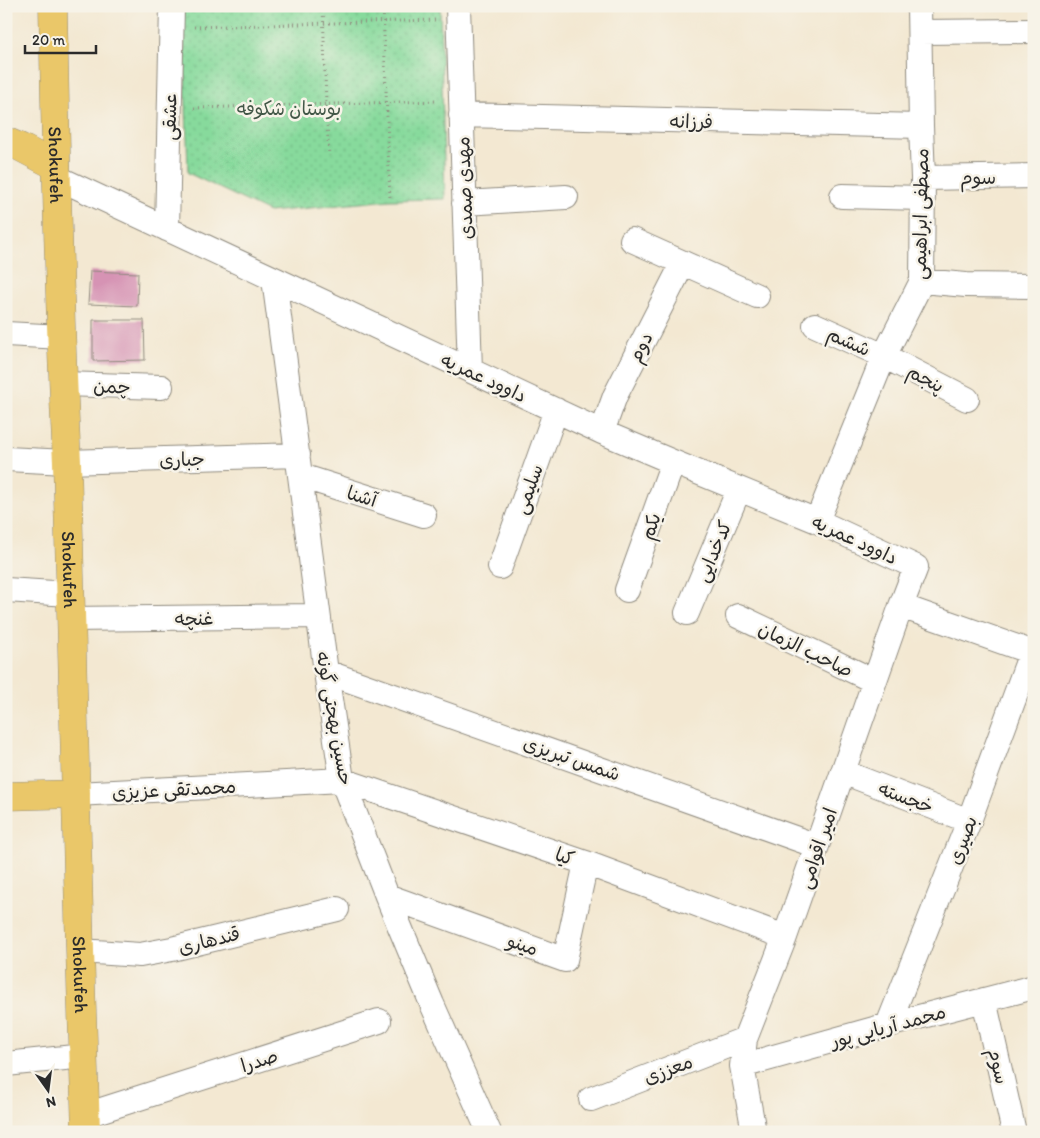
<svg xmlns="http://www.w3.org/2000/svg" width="1040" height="1138" font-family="Itim,'Playpen Sans Arabic',sans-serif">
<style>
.grass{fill:url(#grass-dots);stroke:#598264}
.building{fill:#d693b4}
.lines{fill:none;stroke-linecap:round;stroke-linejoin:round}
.minor-casing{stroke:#8f8a7e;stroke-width:26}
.major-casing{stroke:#8f8a7e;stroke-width:29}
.path{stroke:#8f8a7e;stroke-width:3;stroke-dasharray:1 4;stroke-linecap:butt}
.minor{stroke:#fff;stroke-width:24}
.major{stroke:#eac769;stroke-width:28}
.labels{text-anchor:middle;stroke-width:5;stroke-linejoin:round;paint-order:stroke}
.park-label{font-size:19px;fill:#425747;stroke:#f7f3e8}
.street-label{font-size:19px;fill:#2b2b2b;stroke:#f7f3e8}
</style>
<defs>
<pattern id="grass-dots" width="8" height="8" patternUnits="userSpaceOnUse" patternTransform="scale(1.25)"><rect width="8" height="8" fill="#87da9c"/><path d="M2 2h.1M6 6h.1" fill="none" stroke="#75bb87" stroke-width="1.8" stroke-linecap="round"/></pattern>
</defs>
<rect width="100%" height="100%" fill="#f7f3e8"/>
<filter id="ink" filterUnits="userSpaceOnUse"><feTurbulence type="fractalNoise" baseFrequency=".02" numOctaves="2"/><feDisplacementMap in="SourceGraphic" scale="10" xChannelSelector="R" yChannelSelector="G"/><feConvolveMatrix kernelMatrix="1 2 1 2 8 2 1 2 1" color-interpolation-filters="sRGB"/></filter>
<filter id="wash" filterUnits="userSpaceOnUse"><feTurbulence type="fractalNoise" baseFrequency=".0096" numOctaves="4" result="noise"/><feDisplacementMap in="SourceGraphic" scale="20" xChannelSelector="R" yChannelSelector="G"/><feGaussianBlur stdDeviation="1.12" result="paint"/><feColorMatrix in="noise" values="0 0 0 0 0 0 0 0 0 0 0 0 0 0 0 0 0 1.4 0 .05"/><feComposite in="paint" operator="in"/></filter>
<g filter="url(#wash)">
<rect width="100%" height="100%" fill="#f3e8d2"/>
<path class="grass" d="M 183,6 L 440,6 L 445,199 L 390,200 L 269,212 L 188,173 Z"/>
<g id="blocks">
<path class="building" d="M 90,271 L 138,273 L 137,306 L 88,304 Z
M 93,320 L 144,320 L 145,360 L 93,361 Z"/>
</g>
</g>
<g filter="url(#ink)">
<use href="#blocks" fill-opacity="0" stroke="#8f8a7e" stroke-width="1"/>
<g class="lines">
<defs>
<path id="minor" d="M 458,6 L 470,370
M 920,32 L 1034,31
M 461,115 L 921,126
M 56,177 L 602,432 L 673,462 L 817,521 L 916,567 L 901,606 L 785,937 L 745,1039 L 742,1066 L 754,1132
M 923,178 L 1034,176
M 842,196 L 923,198
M 464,203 L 566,197
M 167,229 L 172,6
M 632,240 L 757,296
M 274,279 L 326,672 L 342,780 L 387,896 L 432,1004 L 489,1132
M 922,281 L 966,285 L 1034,286
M 815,325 L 884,356 L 967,399
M 6,334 L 62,337
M 63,384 L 161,387
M 602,432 L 615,396 L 683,263
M 6,459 L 67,462 L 298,455
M 301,476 L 424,515
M 817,521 L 884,356 L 922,281 L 923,178 L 921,126 L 919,6
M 500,567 L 556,410
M 6,590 L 69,594
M 627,590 L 673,462
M 901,606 L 1034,653
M 687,613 L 739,489
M 738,616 L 874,681
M 70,619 L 318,616
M 326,672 L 817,846
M 843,772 L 969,821
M 76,794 L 342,780 L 586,863 L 785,937
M 387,896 L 565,960 L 586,863
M 80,951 L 140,955 L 172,949 L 337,909
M 984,1000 L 1014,1132
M 888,1025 L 969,821 L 1031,653
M 6,1064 L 84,1056
M 742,1066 L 888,1025 L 1034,987
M 591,1099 L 745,1039
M 86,1115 L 379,1021"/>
<g id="major">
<path id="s1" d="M 53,6 C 56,158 59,310 67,462 L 80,951 L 86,1132"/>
<path d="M 6,141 L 20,147 L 56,166"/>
<path d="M 6,796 L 76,794"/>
</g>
</defs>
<use href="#minor" class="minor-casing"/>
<use href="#major" class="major-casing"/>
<path class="path" d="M 323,6 L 326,105 L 329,156
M 383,6 L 390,200
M 194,27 L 435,20
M 194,108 L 438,101"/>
<use href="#minor" class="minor"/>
<use href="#major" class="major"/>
</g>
</g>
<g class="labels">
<g class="park-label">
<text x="289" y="115">بوستان شکوفه</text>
</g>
<g class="street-label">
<text transform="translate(169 117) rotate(-89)" y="7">عشقی</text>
<text transform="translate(691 121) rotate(1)" y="7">فرزانه</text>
<text dy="7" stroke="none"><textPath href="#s1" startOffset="159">Shokufeh</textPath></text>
<text transform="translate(978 177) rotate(-1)" y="7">سوم</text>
<text transform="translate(464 188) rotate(-92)" y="7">مهدی صمدی</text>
<text transform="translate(920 214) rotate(-89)" y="7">مصطفی ابراهیمی</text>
<text transform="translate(849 341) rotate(24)" y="7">ششم</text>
<text transform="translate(640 347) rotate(-63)" y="7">دوم</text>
<text transform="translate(484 377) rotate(25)" y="7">داوود عمریه</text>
<text transform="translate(926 378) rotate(28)" y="7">پنجم</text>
<text transform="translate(112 386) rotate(2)" y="7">چمن</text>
<text transform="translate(182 459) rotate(-2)" y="7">جباری</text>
<text transform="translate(528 489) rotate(-70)" y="7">سلیمی</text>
<text transform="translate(362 496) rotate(17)" y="7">آشنا</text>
<text transform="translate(650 526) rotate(-70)" y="7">یکم</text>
<text transform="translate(855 539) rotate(25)" y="7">داوود عمریه</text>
<text transform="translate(713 551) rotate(-67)" y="7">کدخدایی</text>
<text dy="7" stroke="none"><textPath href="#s1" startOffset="564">Shokufeh</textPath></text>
<text transform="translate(194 618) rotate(-1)" y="7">غنچه</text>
<text transform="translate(806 649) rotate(26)" y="7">صاحب الزمان</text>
<text transform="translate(335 718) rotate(80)" y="7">حسین بهجتی گونه</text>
<text transform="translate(572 758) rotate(19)" y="7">شمس تبریزی</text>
<text transform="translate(174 789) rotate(-3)" y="7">محمدتقی عزیزی</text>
<text transform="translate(906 797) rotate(21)" y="7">خجسته</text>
<text transform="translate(962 840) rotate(-69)" y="7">بصیری</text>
<text transform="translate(817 848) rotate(-71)" y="7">امیر اقوامی</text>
<text transform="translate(565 856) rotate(19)" y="7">کیا</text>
<text transform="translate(209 940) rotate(-14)" y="7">قندهاری</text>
<text transform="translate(523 944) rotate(20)" y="7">مینو</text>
<text dy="7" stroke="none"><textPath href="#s1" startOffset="969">Shokufeh</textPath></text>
<text transform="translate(888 1026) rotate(-15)" y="7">محمد آریایی پور</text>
<text transform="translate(259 1060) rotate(-18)" y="7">صدرا</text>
<text transform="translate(999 1066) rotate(77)" y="7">سوم</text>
<text transform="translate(668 1069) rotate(-21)" y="7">معززی</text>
</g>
</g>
<rect width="1040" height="1138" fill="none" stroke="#f7f3e8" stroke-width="25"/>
<g transform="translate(48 1090) rotate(166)" stroke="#f7f3e8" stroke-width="4" paint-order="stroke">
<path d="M0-4L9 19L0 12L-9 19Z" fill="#2b2b2b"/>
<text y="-8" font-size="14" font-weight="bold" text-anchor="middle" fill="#2b2b2b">N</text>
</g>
<path d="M25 45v8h71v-8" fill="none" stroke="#2b2b2b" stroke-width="2.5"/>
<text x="32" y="45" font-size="15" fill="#2b2b2b" stroke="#f7f3e8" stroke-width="4" paint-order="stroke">20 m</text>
</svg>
